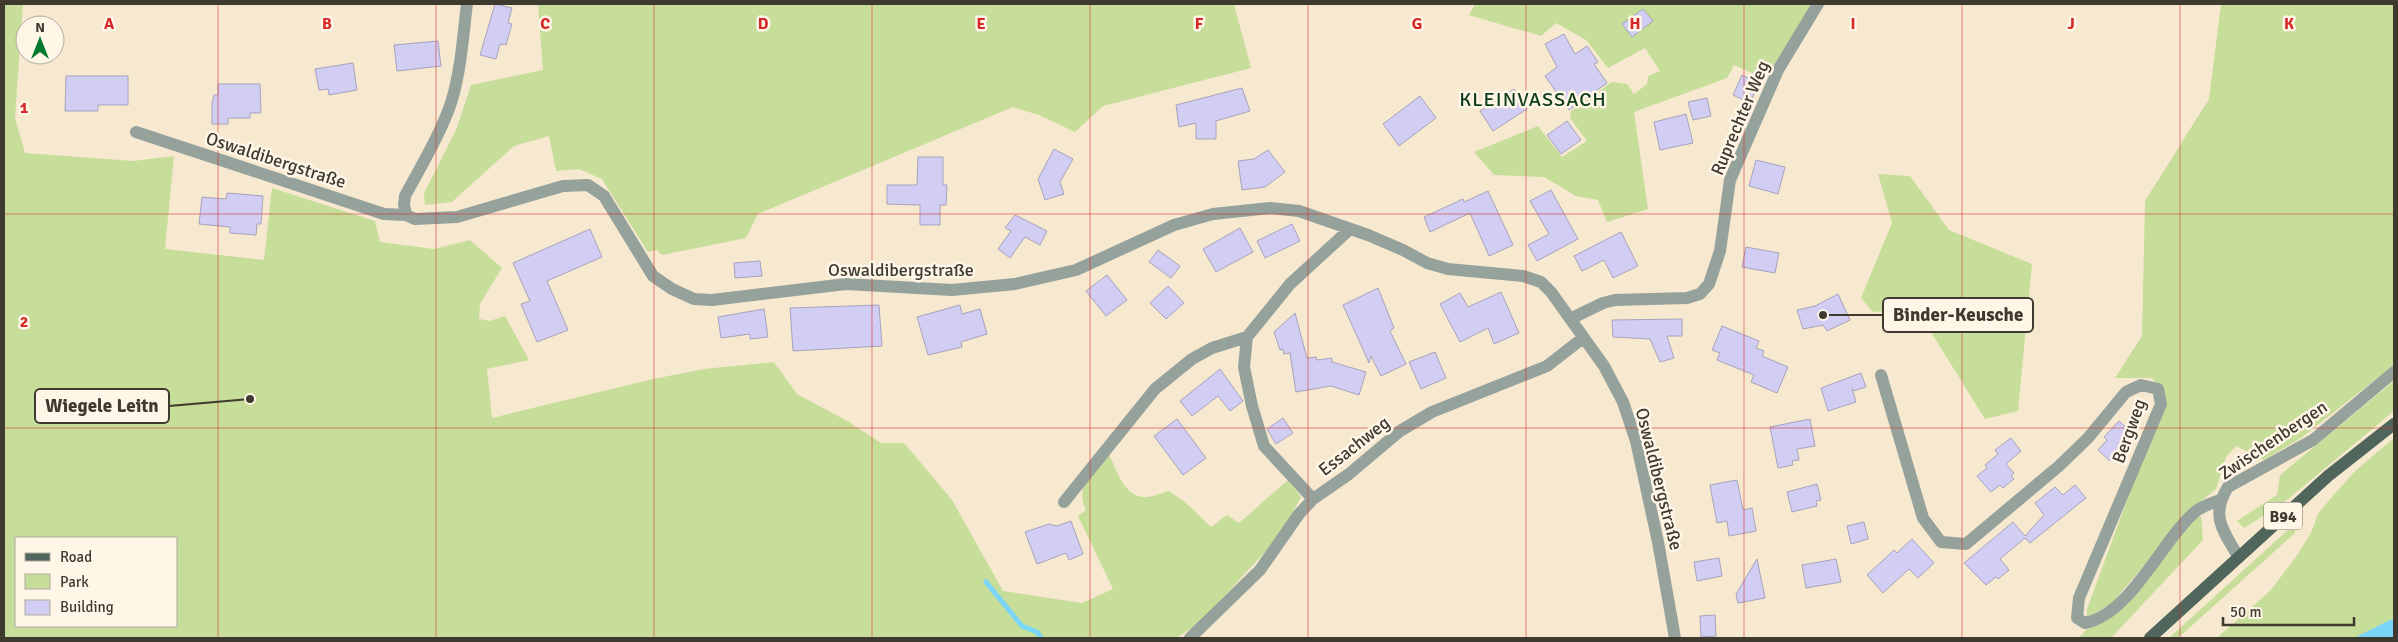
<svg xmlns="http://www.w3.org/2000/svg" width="2398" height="642" font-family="Signika,sans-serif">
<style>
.green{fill:#c7dd9a;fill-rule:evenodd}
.water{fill:#79d6f8}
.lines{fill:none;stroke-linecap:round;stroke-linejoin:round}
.stream{stroke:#79d6f8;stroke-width:5}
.building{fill:#d2cdf2;stroke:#a6a3bc}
.minor{stroke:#95a19b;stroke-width:12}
.major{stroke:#50655b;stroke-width:12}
.grid{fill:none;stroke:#d62828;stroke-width:1;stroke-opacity:0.55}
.labels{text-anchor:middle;stroke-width:5;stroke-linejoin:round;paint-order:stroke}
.shield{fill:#fff6e8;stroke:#797267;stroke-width:1}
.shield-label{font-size:16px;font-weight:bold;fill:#3f3a30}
.street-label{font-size:18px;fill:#3f3a30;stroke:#fff6e8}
.quarter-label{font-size:20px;letter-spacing:1px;fill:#0b3c18;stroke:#fff6e8}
.grid-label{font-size:16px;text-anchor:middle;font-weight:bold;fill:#d62828;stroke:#fff6e8;stroke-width:5;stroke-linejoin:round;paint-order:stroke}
.leader{fill:none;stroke:#3f3a30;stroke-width:2}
.callout-dot{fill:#3f3a30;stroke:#fff6e8;stroke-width:2}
.callout{fill:#fff6e8;stroke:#3f3a30;stroke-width:2}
.callout-label{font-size:19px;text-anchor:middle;font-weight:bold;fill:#3f3a30}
</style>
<rect width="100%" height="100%" fill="#f7e8d0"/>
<path class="green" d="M 4,4 L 23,4 L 15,118 L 25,153 L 133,161 L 174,156 L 165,249 L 264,260 L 272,188 L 375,221 L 380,242 L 434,249 L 470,240 L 502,268 L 480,304 L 479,319 L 490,321 L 505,316 L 529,360 L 487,369 L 492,418 L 653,379 L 704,369 L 774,362 L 797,394 L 849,422 L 881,443 L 904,443 L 952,500 L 1003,591 L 1082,603 L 1113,589 L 1078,516 L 1086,510 C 1074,486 1094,472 1109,455 C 1117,470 1124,498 1146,497 C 1153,497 1161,493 1169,491 L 1185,502 L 1211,527 L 1227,515 L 1239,523 L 1288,480 L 1301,497 L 1279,537 L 1199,623 L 1176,638 L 4,638 ZM 16,538 L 176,538 L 176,626 L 16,626 Z
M 538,4 L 1234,4 L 1251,68 L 1103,106 L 1075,132 L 1039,115 L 1013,107 L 758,214 L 746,238 L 662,255 L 657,250 L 648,252 L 602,179 L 579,169 L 556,171 L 549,136 L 514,146 L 452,202 L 425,205 L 424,193 L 456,130 L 471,85 L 543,70 Z
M 1475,4 L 1813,4 L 1771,70 L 1760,65 L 1754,74 L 1734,65 L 1727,78 L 1634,112 L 1648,209 L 1607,222 L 1598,200 L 1576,196 L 1544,177 L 1494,175 L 1474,152 L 1538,126 L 1562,157 L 1587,141 L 1570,118 L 1571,111 L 1612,82 L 1627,84 L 1634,94 L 1647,84 L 1648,76 L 1660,71 L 1645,48 L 1608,68 L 1586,40 L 1556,23 L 1541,36 L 1469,15 Z
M 2221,4 L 2394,4 L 2394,365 L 2301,438 L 2264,460 L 2236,446 L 2226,457 L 2216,489 L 2194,507 L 2112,603 L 2087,618 L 2087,609 L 2165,397 L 2152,378 L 2115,378 L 2142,336 L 2145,201 L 2209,99 Z
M 1878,174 L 1910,176 L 1949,230 L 2032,264 L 2018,411 L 1985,419 L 1916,308 L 1873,312 L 1861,298 L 1892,223 Z
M 2394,381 L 2394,411 L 2282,504 L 2244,528 L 2237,521 L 2277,495 L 2280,475 Z
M 2394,438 L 2394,619 L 2354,638 L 2217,638 L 2271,590 L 2298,554 L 2311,533 L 2318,514 L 2331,498 L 2355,471 Z
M 2201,516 L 2203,540 L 2111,638 L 2079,638 L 2087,629 L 2128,604 L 2193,520 Z
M 2292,526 L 2295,528 L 2295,533 L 2178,638 L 2169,638 Z"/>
<path class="water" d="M 2394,619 L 2394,638 L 2354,638 L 2390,620 Z"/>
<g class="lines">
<path class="stream" d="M 986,582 L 1022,626 L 1037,632 L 1041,638"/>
</g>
<path class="building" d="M 495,4 L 512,8 L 508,23 L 512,24 L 506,45 L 500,44 L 496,59 L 480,55 Z
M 1643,9 L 1653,21 L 1632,37 L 1622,24 Z
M 1564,34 L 1575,54 L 1587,46 L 1598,62 L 1594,64 L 1607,83 L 1569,110 L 1545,76 L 1557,67 L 1545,44 Z
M 438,41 L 441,66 L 397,71 L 394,45 Z
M 353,63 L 357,90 L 329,95 L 328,89 L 319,90 L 315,69 Z
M 1742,75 L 1759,83 L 1750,103 L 1733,95 Z
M 66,76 L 128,76 L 128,105 L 98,105 L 98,111 L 65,111 Z
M 218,84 L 260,84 L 261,113 L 250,113 L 250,118 L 228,118 L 228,124 L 212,124 L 212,103 L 214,95 L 218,95 Z
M 1242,88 L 1250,111 L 1216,121 L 1216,139 L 1196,139 L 1196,123 L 1179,127 L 1176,105 Z
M 1514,89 L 1527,109 L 1493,131 L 1480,111 Z
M 1420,96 L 1436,118 L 1399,146 L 1383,124 Z
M 1707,98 L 1711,116 L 1693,120 L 1688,102 Z
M 1686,114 L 1693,143 L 1660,150 L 1654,122 Z
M 1567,121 L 1581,140 L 1561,154 L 1547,135 Z
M 1054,149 L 1073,159 L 1060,182 L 1064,194 L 1045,200 L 1038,179 Z
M 1268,150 L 1285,172 L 1265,187 L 1242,190 L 1238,161 L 1254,159 Z
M 918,157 L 943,157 L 943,185 L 947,185 L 946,205 L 940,205 L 940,225 L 920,225 L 920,205 L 887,204 L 887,185 L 917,185 Z
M 1756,160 L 1785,167 L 1778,194 L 1749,186 Z
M 1551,190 L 1578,239 L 1537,261 L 1528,245 L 1549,234 L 1530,201 Z
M 1488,191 L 1513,245 L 1489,256 L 1470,213 L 1430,232 L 1424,217 L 1463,199 L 1464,202 Z
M 227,193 L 263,196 L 261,224 L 257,224 L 256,235 L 230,233 L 230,227 L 199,224 L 202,197 L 226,199 Z
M 1015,215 L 1047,231 L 1040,245 L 1025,237 L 1010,258 L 998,249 L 1011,231 L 1005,228 Z
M 1292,224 L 1300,241 L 1265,258 L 1257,241 Z
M 1240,228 L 1253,252 L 1216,272 L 1203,249 Z
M 590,229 L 602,257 L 547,281 L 568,330 L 537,342 L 521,304 L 530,301 L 513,263 Z
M 1621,232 L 1638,266 L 1613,278 L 1604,260 L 1582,271 L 1574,256 Z
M 1746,247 L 1779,253 L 1775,273 L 1742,267 Z
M 1158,250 L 1180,266 L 1171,278 L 1149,262 Z
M 760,261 L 762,276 L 735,278 L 734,263 Z
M 1107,275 L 1127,300 L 1106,316 L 1086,291 Z
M 1168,286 L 1184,303 L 1166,319 L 1150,303 Z
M 1378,288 L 1394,328 L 1390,331 L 1406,364 L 1381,376 L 1371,356 L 1369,363 L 1343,305 Z
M 1501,292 L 1519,333 L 1494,344 L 1488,328 L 1460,342 L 1440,304 L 1460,293 L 1468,307 Z
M 1838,294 L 1850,320 L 1827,331 L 1823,325 L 1803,329 L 1797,310 L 1815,306 Z
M 879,305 L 882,346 L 793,351 L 790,308 Z
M 960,305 L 962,314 L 980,309 L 987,334 L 961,342 L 962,347 L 928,355 L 917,317 Z
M 764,309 L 768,337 L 750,339 L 750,334 L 721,338 L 718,317 Z
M 1295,313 L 1307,358 L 1316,357 L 1317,360 L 1332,358 L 1332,362 L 1366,372 L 1359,395 L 1331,386 L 1296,392 L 1290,353 L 1284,354 L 1283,349 L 1280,350 L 1274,332 Z
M 1682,319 L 1682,336 L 1667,336 L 1674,358 L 1660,362 L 1650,339 L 1613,337 L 1612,320 Z
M 1722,326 L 1759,341 L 1756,348 L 1764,351 L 1762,356 L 1788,367 L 1777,393 L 1751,382 L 1754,375 L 1717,360 L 1720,353 L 1712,350 Z
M 1435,352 L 1446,378 L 1421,389 L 1409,362 Z
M 1220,369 L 1243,401 L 1230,411 L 1218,396 L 1192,416 L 1180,401 Z
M 1861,373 L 1866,387 L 1853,391 L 1852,388 L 1856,402 L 1828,411 L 1821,388 Z
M 1283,418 L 1293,433 L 1276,444 L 1267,429 Z
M 1177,419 L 1206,458 L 1183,475 L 1154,436 Z
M 1810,419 L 1815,446 L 1797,449 L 1799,460 L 1792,461 L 1793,465 L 1778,468 L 1770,427 Z
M 2119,421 L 2134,434 L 2110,461 L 2098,450 L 2107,440 L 2104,437 Z
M 2011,438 L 2021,451 L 2006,464 L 2014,473 L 2011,476 L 2014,479 L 2003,488 L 2000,485 L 1991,492 L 1977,476 L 1987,468 L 1985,465 L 1998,454 L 1995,450 Z
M 1737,480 L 1743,510 L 1752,508 L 1756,531 L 1729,536 L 1727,521 L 1717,523 L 1710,485 Z
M 1817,484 L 1821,500 L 1816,501 L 1817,506 L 1792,512 L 1787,492 Z
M 2075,485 L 2086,498 L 2030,543 L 2025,538 L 2000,559 L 2009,570 L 1998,579 L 1996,577 L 1986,585 L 1964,563 L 2013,522 L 2025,536 L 2044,515 L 2035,503 L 2055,487 L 2063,495 Z
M 1071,521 L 1083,554 L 1069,560 L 1066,553 L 1037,564 L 1025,532 L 1049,524 L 1057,526 Z
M 1864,522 L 1868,539 L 1851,544 L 1847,526 Z
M 1912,539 L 1934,563 L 1918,578 L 1909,569 L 1883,593 L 1867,575 L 1894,550 L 1897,553 Z
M 1719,558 L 1722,576 L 1697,581 L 1694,562 Z
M 1757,559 L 1765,598 L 1738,603 L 1736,594 Z
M 1836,559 L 1841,582 L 1806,588 L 1802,565 Z
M 1715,615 L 1716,636 L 1701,637 L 1700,616 Z"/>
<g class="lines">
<path class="minor" d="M 467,4 C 463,36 461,71 451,103 C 440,135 421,166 405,196 L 404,204 L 406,215 L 415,219 L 457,217 L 563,186 L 588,185 L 604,196 L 653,276 L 672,289 L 694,299 L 712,300 L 846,284 L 952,290 L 1015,284 L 1076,270 L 1174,225 L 1213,214 L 1270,208 L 1299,211 L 1368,235 L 1403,250 L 1427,263 L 1448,269 L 1523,276 L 1541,282 L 1551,292 L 1604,366 L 1623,402 L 1636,441 L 1658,542 L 1675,638
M 136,132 L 384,214 L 406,215
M 1570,319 L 1603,303 L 1615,300 L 1687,298 L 1700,294 L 1709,284 L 1720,251 L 1730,180 L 1778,70 L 1818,4
M 1247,337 L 1244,367 L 1252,406 L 1264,446 L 1313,499
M 1881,375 L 1923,518 L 1941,542 L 1966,544 L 2059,466 L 2088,438 L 2126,392 L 2141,385 L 2158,389 L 2161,404 L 2079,598 L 2077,618 L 2085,623 C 2131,614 2162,540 2195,512 C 2202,506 2212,503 2220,500
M 1064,502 L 1155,389 L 1192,359 L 1212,348 L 1247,337 L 1290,284 L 1350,229
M 2238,556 C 2223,531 2210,515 2228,487 L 2313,440 L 2394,372
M 1190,638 L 1260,570 L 1299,514 L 1313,499 L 1349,474 L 1400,431 L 1432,412 L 1547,366 L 1583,338"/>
<path class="major" d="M 2150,638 L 2328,476 L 2394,424"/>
</g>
<path class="grid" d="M 218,4 L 218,638M 436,4 L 436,638M 654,4 L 654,638M 872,4 L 872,638M 1090,4 L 1090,638M 1308,4 L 1308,638M 1526,4 L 1526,638M 1744,4 L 1744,638M 1962,4 L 1962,638M 2180,4 L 2180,638M 4,214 L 2394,214M 4,428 L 2394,428"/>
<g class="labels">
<rect class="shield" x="2264" y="502.5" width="38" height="27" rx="4"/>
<g class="shield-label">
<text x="2283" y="522">B94</text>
</g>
<g class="street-label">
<text transform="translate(1740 118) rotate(-67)" y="6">Ruprechter Weg</text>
<text transform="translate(276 160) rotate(18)" y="6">Oswaldibergstraße</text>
<text x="901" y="276">Oswaldibergstraße</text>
<text transform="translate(2129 431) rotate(-70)" y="6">Bergweg</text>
<text transform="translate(2273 440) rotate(-34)" y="6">Zwischenbergen</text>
<text transform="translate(1354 446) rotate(-38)" y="6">Essachweg</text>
<text transform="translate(1659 479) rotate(76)" y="6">Oswaldibergstraße</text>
</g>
<g class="quarter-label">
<text x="1533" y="106">KLEINVASSACH</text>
</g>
</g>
<g class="grid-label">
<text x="109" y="29">A</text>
<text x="327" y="29">B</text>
<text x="545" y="29">C</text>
<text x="763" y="29">D</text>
<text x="981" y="29">E</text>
<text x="1199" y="29">F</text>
<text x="1417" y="29">G</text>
<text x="1635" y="29">H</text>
<text x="1853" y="29">I</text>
<text x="2071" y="29">J</text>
<text x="2289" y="29">K</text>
<text x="24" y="113">1</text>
<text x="24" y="327">2</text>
</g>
<path class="leader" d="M1823 315L1883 315M250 399L169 406"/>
<g class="callout-dot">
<circle cx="1823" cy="315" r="5"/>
<circle cx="250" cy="399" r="5"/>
</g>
<g class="callout">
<rect x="1883" y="298" width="150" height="34" rx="5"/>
<rect x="35" y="389" width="134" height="34" rx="5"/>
</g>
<g class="callout-label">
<text x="1958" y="321">Binder-Keusche</text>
<text x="102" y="412">Wiegele Leitn</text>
</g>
<rect width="2398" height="642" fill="none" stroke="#3f3a30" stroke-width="10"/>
<rect x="15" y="537" width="162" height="90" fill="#fff6e8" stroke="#b2ab9e"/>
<rect x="25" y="553" width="25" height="8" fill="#50655b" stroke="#b2ab9e"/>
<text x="60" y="562" font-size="15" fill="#3f3a30">Road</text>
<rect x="25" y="574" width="25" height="15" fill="#c7dd9a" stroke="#b2ab9e"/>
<text x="60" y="587" font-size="15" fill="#3f3a30">Park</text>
<rect x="25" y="600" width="25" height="15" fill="#d2cdf2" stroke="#b2ab9e"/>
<text x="60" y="612" font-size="15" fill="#3f3a30">Building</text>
<g transform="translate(40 40)"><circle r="24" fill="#fff6e8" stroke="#b2ab9e"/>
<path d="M0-4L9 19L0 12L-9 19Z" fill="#00782e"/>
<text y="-8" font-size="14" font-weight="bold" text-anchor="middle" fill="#3f3a30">N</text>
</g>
<path d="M2223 617v8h131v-8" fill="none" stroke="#3f3a30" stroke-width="2.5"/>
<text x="2230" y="617" font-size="15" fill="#3f3a30" stroke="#fff6e8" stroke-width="4" paint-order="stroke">50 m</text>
</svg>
